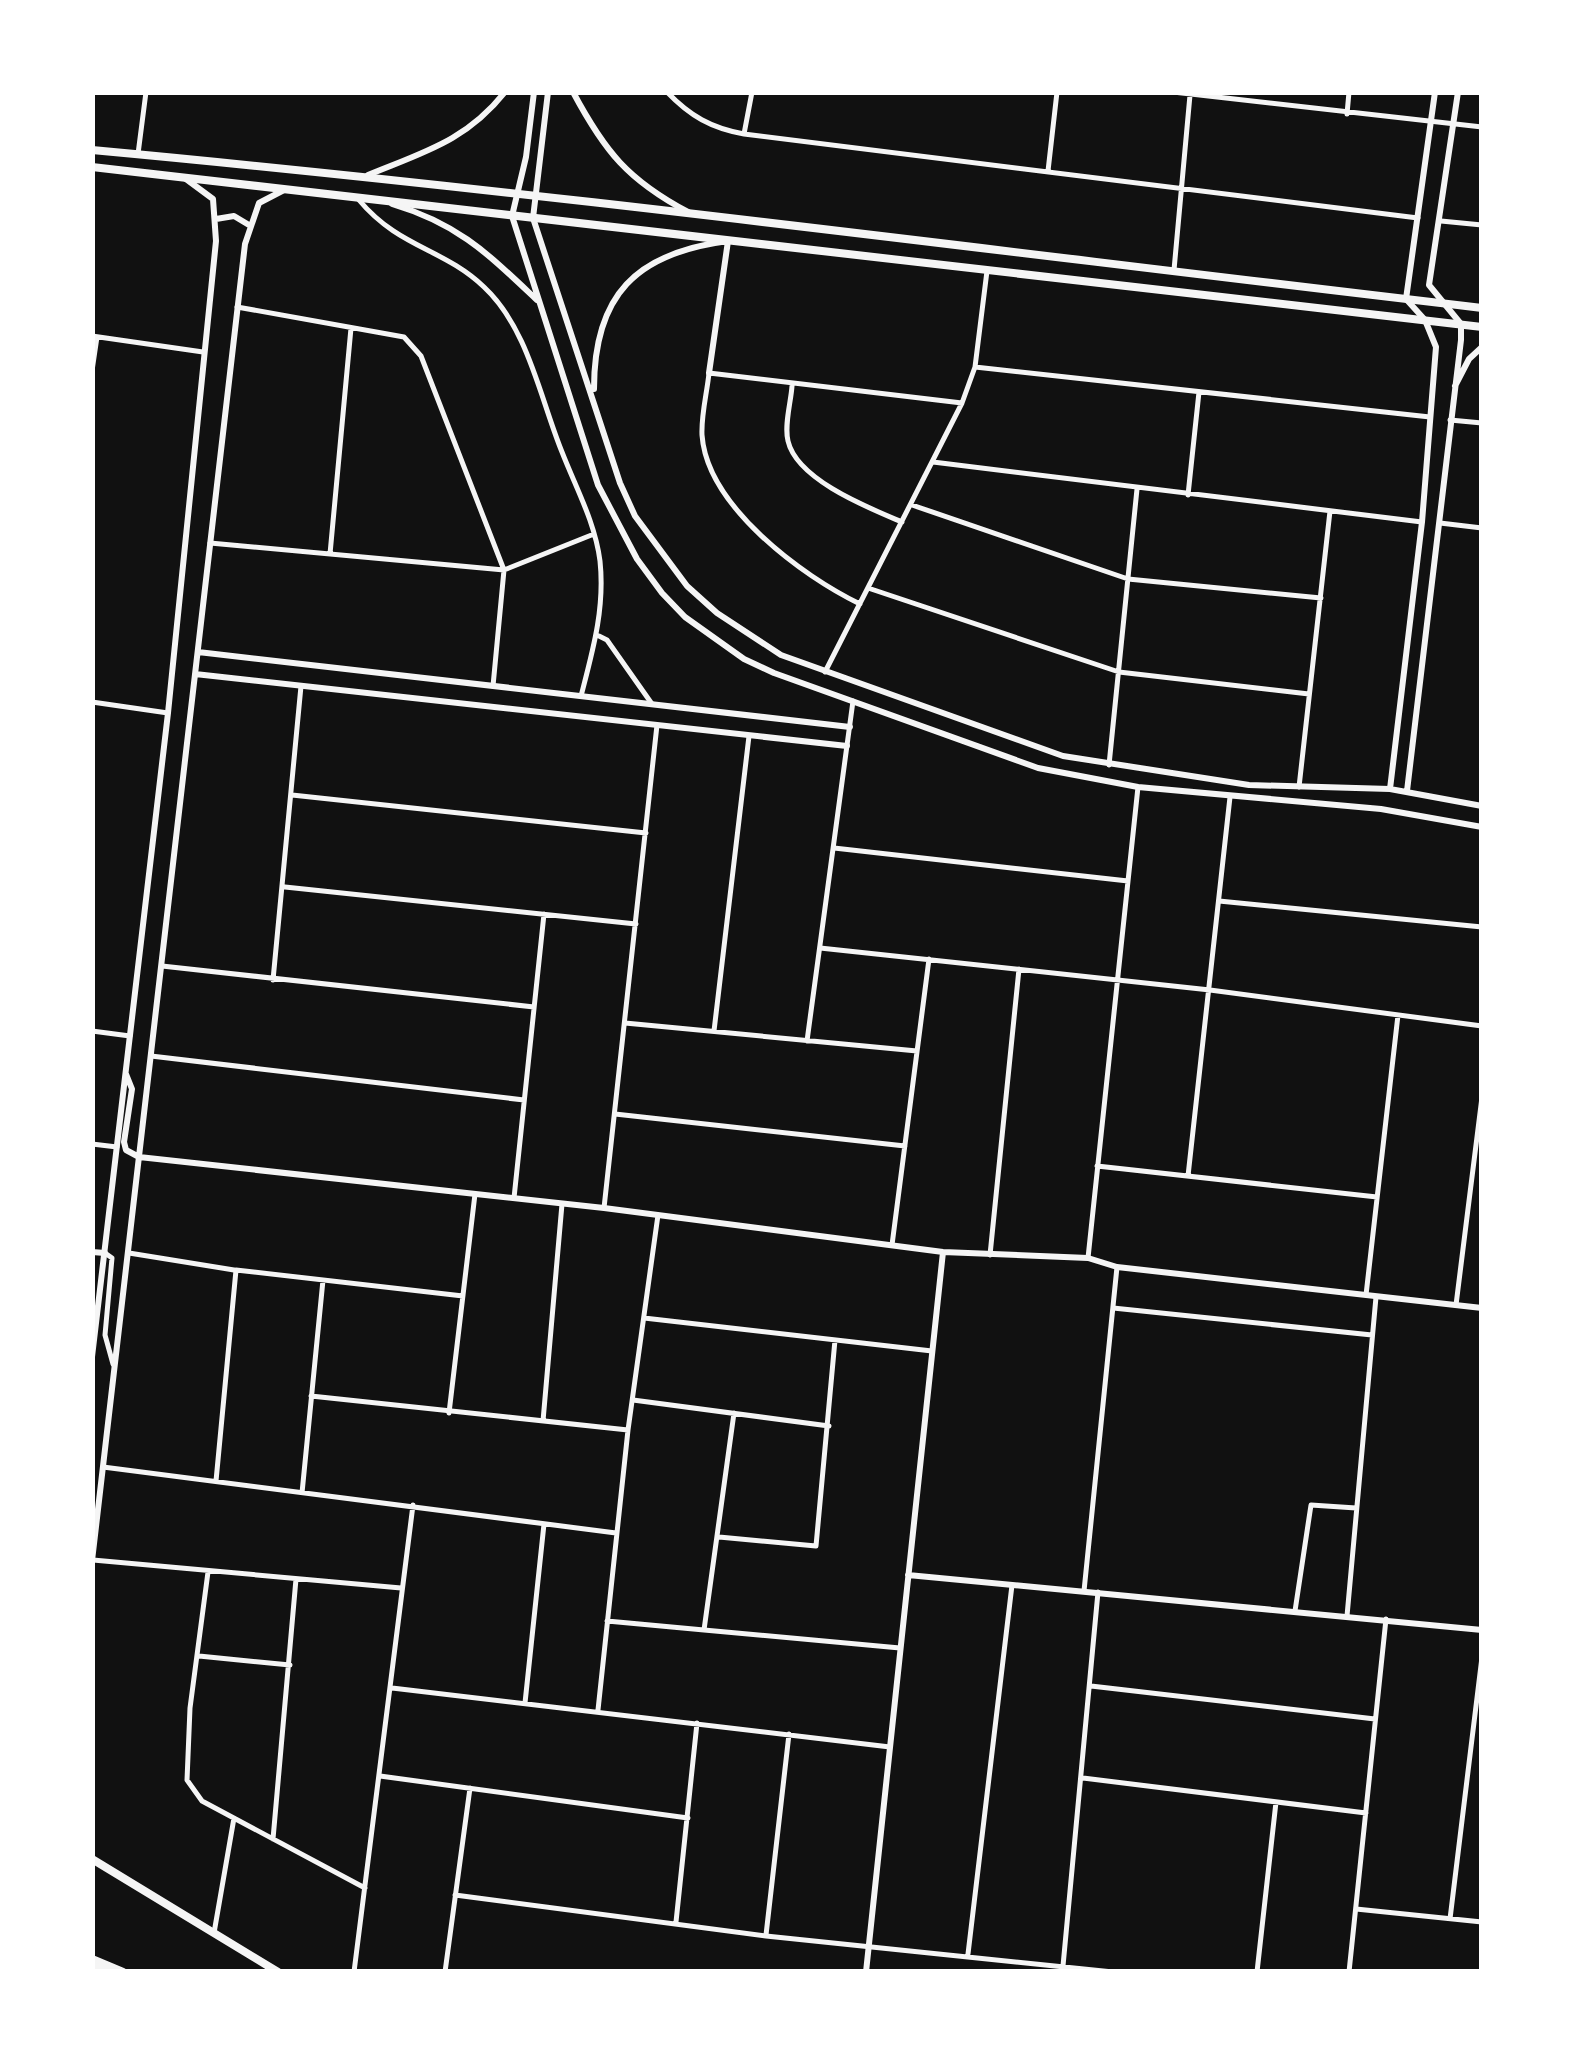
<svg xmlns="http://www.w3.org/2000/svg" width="1574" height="2064" font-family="'Golos Text',sans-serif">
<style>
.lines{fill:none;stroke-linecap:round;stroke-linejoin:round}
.minor{stroke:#f5f5f5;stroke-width:5}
.tertiary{stroke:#f5f5f5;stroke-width:6}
.secondary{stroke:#f5f5f5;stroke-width:8}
.primary{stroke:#f5f5f5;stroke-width:8}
</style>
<rect width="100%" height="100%" fill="#111"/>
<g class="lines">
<path class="minor" d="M 667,92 C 690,116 711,128 744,134 L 1418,218
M 1173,92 L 1482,127
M 1347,114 L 1349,92
M 744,134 L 752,92
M 138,154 L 146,92
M 1048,171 L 1057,92
M 359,200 C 399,248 443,248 484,287 C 528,328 540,398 562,452 C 576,488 595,522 600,561 C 605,608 593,650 581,696
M 1441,221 L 1482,225
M 1174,270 L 1190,95
M 237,307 L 404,337 L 421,356 L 504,570 L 493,686
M 92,336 L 203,352
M 975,367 L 1430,417
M 92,371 L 97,337
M 792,386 C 791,402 784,425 788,441 C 797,480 869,508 902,522
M 1450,420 L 1482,423
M 933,462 L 1422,522
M 1188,495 L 1199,392
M 912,505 L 1128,579 L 1321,598
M 1440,523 L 1482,528
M 210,543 L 504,570 L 594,534
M 330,554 L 351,328
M 868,588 L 1119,672 L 1309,694
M 860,604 C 802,576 707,506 702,435 C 701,415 707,393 709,373 L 962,403
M 599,636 L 607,640 L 652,704
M 825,672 L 962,403 L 975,367 L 987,271
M 92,702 L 168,713
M 1109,765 L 1137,489
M 1299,787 L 1330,511
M 292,795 L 646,833
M 834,848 L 1128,881
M 285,887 L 636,924
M 1219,901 L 1482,927
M 820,948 L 1210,990 L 1482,1026
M 162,966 L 534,1007
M 273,980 L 301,686
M 625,1023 L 917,1051
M 92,1031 L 130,1036
M 714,1031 L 749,736
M 807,1041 L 853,701
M 151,1056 L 524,1100
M 615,1114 L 905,1146
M 92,1144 L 117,1147
M 1097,1166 L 1377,1197
M 1188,1176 L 1230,797
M 514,1198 L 544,914
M 604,1208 L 657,725
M 892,1245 L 929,959
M 105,1253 L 112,1258 L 105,1335 L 113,1364
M 129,1253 L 234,1270
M 990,1255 L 1019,969
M 1088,1258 L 1138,787
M 1366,1295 L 1398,1015
M 1456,1305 L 1482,1097
M 1113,1308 L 1372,1335
M 644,1318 L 932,1351
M 311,1396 L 628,1430
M 633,1400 L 829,1426
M 449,1413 L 475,1194
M 543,1421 L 562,1204
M 103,1467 L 616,1533
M 216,1481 L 236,1270 L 463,1296
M 302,1493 L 323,1280
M 719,1537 L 816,1546 L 835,1340
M 93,1560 L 401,1588
M 208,1572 L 190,1708 L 187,1780 L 202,1801 L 365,1888
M 1084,1591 L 1117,1267
M 1295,1611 L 1311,1505 L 1356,1508
M 1347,1616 L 1376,1297
M 607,1621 L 704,1630 L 734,1413
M 704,1630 L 900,1648
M 199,1656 L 290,1665
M 1091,1686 L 1375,1719
M 392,1688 L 890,1747
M 525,1703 L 544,1524
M 598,1710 L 628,1430 L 658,1215
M 380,1776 L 688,1818
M 1083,1778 L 1366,1813
M 273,1839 L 296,1579
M 455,1895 L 766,1936 L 1113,1972
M 1356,1909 L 1482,1922
M 1450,1919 L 1482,1657
M 676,1922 L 697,1723
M 214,1933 L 234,1818
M 766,1935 L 789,1734
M 968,1954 L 1012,1585
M 1063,1966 L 1098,1592
M 354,1972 L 413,1505
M 445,1972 L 470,1788
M 1257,1972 L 1276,1802
M 1349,1972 L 1386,1619"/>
<path class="tertiary" d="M 534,92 L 526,157 L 512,216 L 598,485 L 637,559 L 662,593 L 685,617 L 744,659 L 774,673 L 1038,768 L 1138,787 L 1381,809 L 1482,827
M 548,92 L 533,218 L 620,483 L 635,516 L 687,586 L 717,613 L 781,655 L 1063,756 L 1249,785 L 1390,789 L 1482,806
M 573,92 C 605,152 628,180 688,212
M 368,175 C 424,152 466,141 505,92
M 392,204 C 459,224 488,254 537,300
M 216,219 L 234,216 L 249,225
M 1455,386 L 1469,359 L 1482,347
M 594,389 C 594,295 636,253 728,241 L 709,373
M 198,652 L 850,727
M 195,674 L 847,746
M 1390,789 L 1422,522 L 1436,347 L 1425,320 L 1406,299 L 1435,92
M 1407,791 L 1461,340 L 1461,324 L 1429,285 L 1458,92
M 126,1074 L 132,1089 L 124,1142 L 126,1150 L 139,1157 L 604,1208 L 943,1252 L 1088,1258 L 1117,1267 L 1482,1308
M 92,1252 L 105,1253
M 92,1357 L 168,713 L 216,241 L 213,199 L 186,179
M 92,1561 L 245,244 L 259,203 L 284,190
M 908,1575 L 1482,1630
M 866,1972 L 943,1252"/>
<path class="secondary" d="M 92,150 C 557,193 1019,254 1482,308
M 92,167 L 1482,327"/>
<path class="primary" d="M 92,1859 L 278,1972
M 92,1959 L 123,1972
M 92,1968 L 108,1970"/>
</g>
<rect width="1574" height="2064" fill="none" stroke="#ffffff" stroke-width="190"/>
</svg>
